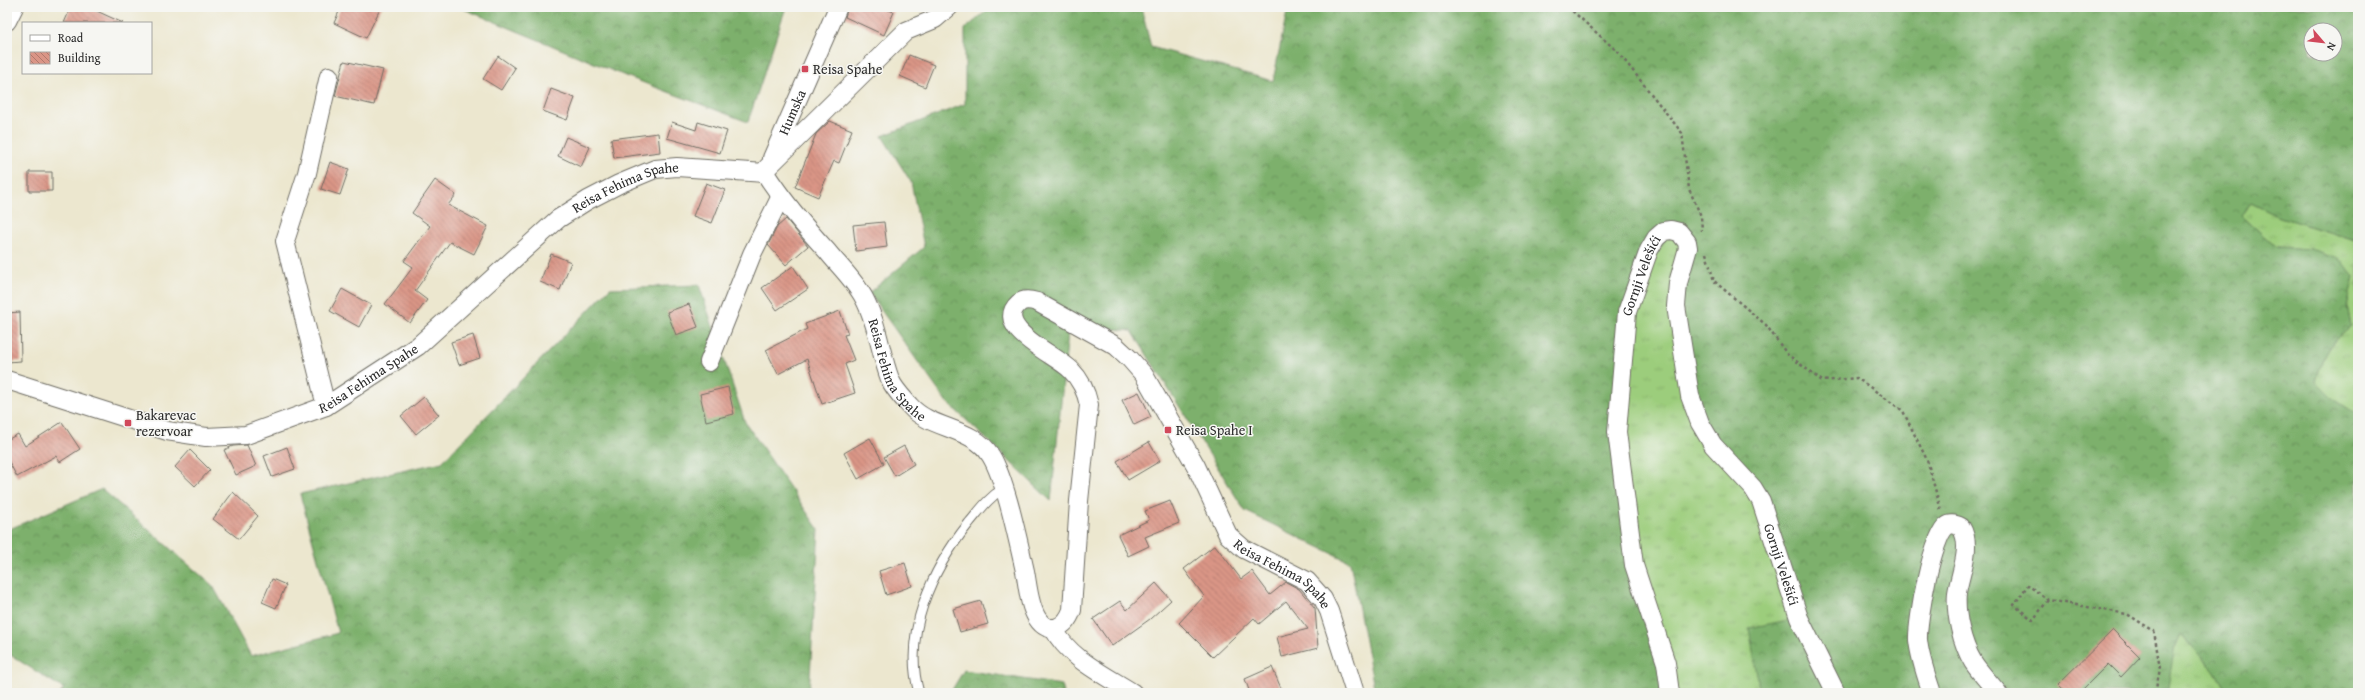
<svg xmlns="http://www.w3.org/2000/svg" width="2365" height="700" font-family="'Gentium Book Plus',serif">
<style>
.grass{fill:url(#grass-tufts);stroke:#647c54}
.forest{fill:url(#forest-crowns);stroke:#546e4c;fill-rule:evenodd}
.building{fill:url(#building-back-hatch)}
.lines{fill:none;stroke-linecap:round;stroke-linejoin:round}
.service-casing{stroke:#6f6d64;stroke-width:11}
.minor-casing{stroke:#6f6d64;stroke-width:20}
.path{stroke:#6f6d64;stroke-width:2.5;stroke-dasharray:3 3;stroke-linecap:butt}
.service{stroke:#fff;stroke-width:9}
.minor{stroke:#fff;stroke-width:18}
.poi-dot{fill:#d1495b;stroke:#f6f6f2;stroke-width:1.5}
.labels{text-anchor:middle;stroke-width:3;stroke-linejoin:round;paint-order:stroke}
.poi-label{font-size:14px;fill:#2b2b2b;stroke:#f6f6f2;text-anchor:start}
.street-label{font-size:14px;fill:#2b2b2b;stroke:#f6f6f2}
</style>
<defs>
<pattern id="grass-tufts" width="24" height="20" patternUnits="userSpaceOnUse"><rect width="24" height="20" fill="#9ccd7c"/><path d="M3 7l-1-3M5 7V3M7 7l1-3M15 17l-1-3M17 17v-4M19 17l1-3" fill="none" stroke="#87b06b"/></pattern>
<pattern id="forest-crowns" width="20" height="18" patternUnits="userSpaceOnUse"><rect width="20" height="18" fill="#7db06c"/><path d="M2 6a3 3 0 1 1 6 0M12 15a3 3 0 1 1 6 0" fill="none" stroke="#678f59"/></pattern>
<pattern id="building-back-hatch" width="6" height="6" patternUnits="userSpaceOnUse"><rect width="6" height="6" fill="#da9586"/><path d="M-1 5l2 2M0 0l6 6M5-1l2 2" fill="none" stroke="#b17a6e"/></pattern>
</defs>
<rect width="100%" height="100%" fill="#f6f6f2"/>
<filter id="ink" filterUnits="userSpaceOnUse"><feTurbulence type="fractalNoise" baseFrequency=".025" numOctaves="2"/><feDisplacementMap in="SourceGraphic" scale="8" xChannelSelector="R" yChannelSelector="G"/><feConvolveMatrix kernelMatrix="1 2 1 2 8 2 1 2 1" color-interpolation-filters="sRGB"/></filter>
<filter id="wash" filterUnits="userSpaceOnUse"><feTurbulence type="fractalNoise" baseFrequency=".012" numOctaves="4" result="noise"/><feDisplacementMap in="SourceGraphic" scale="16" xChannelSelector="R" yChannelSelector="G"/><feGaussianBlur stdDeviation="0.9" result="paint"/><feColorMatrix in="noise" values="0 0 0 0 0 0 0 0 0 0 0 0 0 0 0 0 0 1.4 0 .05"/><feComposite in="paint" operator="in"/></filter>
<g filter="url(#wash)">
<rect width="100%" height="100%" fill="#ece7cf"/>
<path class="grass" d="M 2251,203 L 2280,217 L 2358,241 L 2358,415 L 2332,398 L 2316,382 C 2322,354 2329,343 2351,326 L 2347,306 L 2354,277 L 2310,249 L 2276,247 L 2241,215 Z
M 1664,231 L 1679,232 L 1753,488 L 1799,618 L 1759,677 L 1760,693 L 1670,693 L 1634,565 L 1617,432 L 1623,336 Z
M 2180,634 L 2214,670 L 2228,693 L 2167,693 C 2169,673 2170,653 2180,634 Z"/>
<path class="forest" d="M 464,7 L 786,7 L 748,122 L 623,75 L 464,9 Z
M 991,7 L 1141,7 L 1151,47 L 1273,81 L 1288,7 L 2358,7 L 2358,241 L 2280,217 L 2251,203 L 2241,215 L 2276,247 L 2310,249 L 2339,258 L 2354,277 L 2347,306 L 2351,326 C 2329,343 2322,354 2316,382 L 2332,398 L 2358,415 L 2358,693 L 2228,693 L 2214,670 L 2180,634 L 2175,645 L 2167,693 L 1760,693 L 1749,628 L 1798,618 L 1767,514 L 1700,423 L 1676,306 L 1688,248 L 1671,230 L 1634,289 L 1617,432 L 1634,565 L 1670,693 L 1375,693 L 1350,562 L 1245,511 L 1132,331 L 1069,324 L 1051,501 L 945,400 L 869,293 L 924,247 L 911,182 L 882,136 L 965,104 L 965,29 ZM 2311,30 L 2335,30 L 2335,54 L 2311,54 Z
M 699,285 L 745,422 L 819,530 L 809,693 L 60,693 L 64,689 L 7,653 L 7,530 L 102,489 L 213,586 L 251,656 L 338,633 L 300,494 L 442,462 L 610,288 Z
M 964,670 L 1062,685 L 1064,693 L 950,693 Z"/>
<g id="blocks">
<path class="building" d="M 71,7 L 88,7 L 123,23 L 64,23 Z
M 341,7 L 381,7 L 366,38 L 334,23 Z
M 848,7 L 881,7 L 894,12 L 884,35 L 845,17 Z
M 909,55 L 934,65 L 925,87 L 900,76 Z
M 498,56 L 515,68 L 501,90 L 483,79 Z
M 344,61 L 383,70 L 374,105 L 335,96 Z
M 551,89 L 575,98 L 567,120 L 543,111 Z
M 830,121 L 852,130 L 839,163 L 834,161 L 818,197 L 795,187 L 816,134 Z
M 672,122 L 696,130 L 698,122 L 727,131 L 720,153 L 667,138 Z
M 658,133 L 660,152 L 614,158 L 611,139 Z
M 566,137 L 590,147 L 581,167 L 558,156 Z
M 330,162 L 349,169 L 340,195 L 321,189 Z
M 29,172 L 52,172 L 52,191 L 29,191 Z
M 435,180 L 456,195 L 448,205 L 488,226 L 474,254 L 450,242 L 415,291 L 427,300 L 410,323 L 385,304 L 413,267 L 404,261 L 430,226 L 412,213 Z
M 706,183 L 725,190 L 712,223 L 693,216 Z
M 786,219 L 808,246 L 786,265 L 768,245 L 777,227 Z
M 884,222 L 887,247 L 856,251 L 853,225 Z
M 551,254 L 571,262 L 560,290 L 540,282 Z
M 793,266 L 808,289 L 777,310 L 762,288 Z
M 342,289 L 371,305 L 359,327 L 330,311 Z
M 689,304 L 698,327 L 676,335 L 667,312 Z
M 840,311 L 848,334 L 844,335 L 854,360 L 845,364 L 855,393 L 822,404 L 807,359 L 778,374 L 766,350 L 807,329 L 805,324 Z
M 20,312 L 21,361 L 7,362 L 7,313 Z
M 473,335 L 480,358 L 459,365 L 451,342 Z
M 728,387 L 734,414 L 706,421 L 700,394 Z
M 1139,392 L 1151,417 L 1134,425 L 1122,400 Z
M 424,397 L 439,415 L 416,434 L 401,416 Z
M 62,422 L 80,449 L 60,462 L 56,456 L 17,477 L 7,458 L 7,440 L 18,434 L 25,446 Z
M 870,438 L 884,464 L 858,479 L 844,453 Z
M 1149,442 L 1160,461 L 1128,480 L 1117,461 Z
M 247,445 L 256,466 L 236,475 L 224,450 L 233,446 Z
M 904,446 L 914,464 L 895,476 L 884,457 Z
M 287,447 L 295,469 L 272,477 L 264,456 Z
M 190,450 L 210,470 L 195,486 L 175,467 Z
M 233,492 L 258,516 L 239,539 L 213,519 Z
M 1170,501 L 1179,523 L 1145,537 L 1149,546 L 1128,556 L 1118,535 L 1149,520 L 1145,511 Z
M 1215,545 L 1241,579 L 1252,571 L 1270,595 L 1286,582 L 1299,589 L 1315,608 L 1318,648 L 1282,657 L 1277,637 L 1308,629 L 1286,601 L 1259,624 L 1254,618 L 1213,657 L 1179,623 L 1204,596 L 1184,569 Z
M 905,563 L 912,586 L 886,595 L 879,571 Z
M 272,579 L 286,585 L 276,608 L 262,602 Z
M 1156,583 L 1171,600 L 1150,619 L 1112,646 L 1093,619 L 1120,601 L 1127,610 Z
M 981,601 L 988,624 L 960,632 L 953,609 Z
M 2113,630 L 2140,657 L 2121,677 L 2108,664 L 2079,693 L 2067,693 L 2058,684 Z
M 1272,667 L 1283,693 L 1250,693 L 1245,679 Z"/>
</g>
</g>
<g filter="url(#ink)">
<use href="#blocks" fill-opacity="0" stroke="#6f6d64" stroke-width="1"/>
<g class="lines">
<defs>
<path id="service" d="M 919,693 C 902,633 932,569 969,523 C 980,510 989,497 1003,489"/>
<g id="minor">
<path d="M 7,21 L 14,7"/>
<path id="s1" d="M 772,158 L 838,7"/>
<path d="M 767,168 L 906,31 L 935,19 L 949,7"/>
<path id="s2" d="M 765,173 C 783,201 804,226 827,251 C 839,266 855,281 864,298 C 878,324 880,353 890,379 C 893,388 903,398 910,406 C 931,430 974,427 991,456 C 1006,481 1018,541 1025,571 C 1028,587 1029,605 1037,618 C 1049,637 1066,627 1072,610 L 1079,501 L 1089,405 C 1086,391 1081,380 1071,370 C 1057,355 991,328 1019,303 C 1024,299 1030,300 1037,302 L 1116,346 L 1130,359 L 1144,375 L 1196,466 L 1228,535 L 1244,549 L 1307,581 L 1323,599 L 1329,611 L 1355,693"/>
<path d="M 709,362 L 752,254 L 780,198"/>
<path id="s3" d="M 7,380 L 167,431 L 206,437 L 246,435 L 326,406 L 418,346 L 558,219 L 588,200 L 619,184 L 655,169 L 677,167 L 765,173"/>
<path d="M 326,406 L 285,241 L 307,173 L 329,76"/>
<path d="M 1053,628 C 1069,659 1105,675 1133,693"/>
<path id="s4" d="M 1670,693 L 1666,663 L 1634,565 L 1617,432 L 1627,312 L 1649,250 L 1656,238 L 1664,231 L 1671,230 L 1679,232 L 1687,242 L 1688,248 L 1678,283 L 1676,306 L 1690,396 L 1700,423 L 1713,445 L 1753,488 L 1761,501 L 1799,618 L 1836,693"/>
<path d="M 1932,693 C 1926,675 1920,659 1918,640 C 1917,622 1932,535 1947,526 C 1951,523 1957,525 1961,527 C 1973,547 1960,572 1957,593 C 1955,614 1962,644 1973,662 C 1980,673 1990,683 1998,693"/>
</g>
</defs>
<use href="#service" class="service-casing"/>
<use href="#minor" class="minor-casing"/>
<path class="path" d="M 1568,7 L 1618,52 L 1682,133 L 1689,189 L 1701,216 L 1702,231
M 1706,253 L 1714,281 L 1766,325 L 1787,354 L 1822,381 L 1857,378 L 1903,411 L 1927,460 L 1941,510
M 2048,600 L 2033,620 L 2014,605 L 2028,585 L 2048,600 L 2127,614 L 2154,631 L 2160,669 L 2155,693"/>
<use href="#service" class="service"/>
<use href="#minor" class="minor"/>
</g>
</g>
<g class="poi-dot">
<rect x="801" y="65" width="8" height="8" rx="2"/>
<rect x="124" y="419" width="8" height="8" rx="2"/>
<rect x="1164" y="426" width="8" height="8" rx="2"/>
</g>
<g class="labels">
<g class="poi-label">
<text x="813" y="74">Reisa Spahe</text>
<text x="136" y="420">Bakarevac<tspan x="136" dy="16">rezervoar</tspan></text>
<text x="1176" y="435">Reisa Spahe I</text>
</g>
<g class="street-label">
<text dy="5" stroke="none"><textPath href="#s1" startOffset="50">Humska</textPath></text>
<text dy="5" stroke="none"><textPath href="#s3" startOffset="707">Reisa Fehima Spahe</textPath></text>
<text dy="5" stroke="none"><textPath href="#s4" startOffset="427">Gornji Velešići</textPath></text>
<text dy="5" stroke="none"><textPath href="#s2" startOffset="240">Reisa Fehima Spahe</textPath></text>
<text dy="5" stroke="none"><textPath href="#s3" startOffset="383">Reisa Fehima Spahe</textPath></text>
<text dy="5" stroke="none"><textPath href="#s4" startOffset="858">Gornji Velešići</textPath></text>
<text dy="5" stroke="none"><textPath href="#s2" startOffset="1333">Reisa Fehima Spahe</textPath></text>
</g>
</g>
<rect width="2365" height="700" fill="none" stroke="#f6f6f2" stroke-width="24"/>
<rect x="22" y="22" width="130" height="52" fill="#f6f6f2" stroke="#a5a5a2"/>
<rect x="30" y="35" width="20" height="6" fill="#ffffff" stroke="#a5a5a2"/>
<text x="58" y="42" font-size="12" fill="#2b2b2b">Road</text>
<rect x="30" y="52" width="20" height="12" fill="url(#building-back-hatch)" stroke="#a5a5a2"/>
<text x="58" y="62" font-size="12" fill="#2b2b2b">Building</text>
<g transform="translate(2323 42) rotate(118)"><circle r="19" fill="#f6f6f2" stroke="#a5a5a2"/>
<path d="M0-3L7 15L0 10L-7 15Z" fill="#d1495b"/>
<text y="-6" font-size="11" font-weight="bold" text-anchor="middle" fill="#2b2b2b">N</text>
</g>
</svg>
